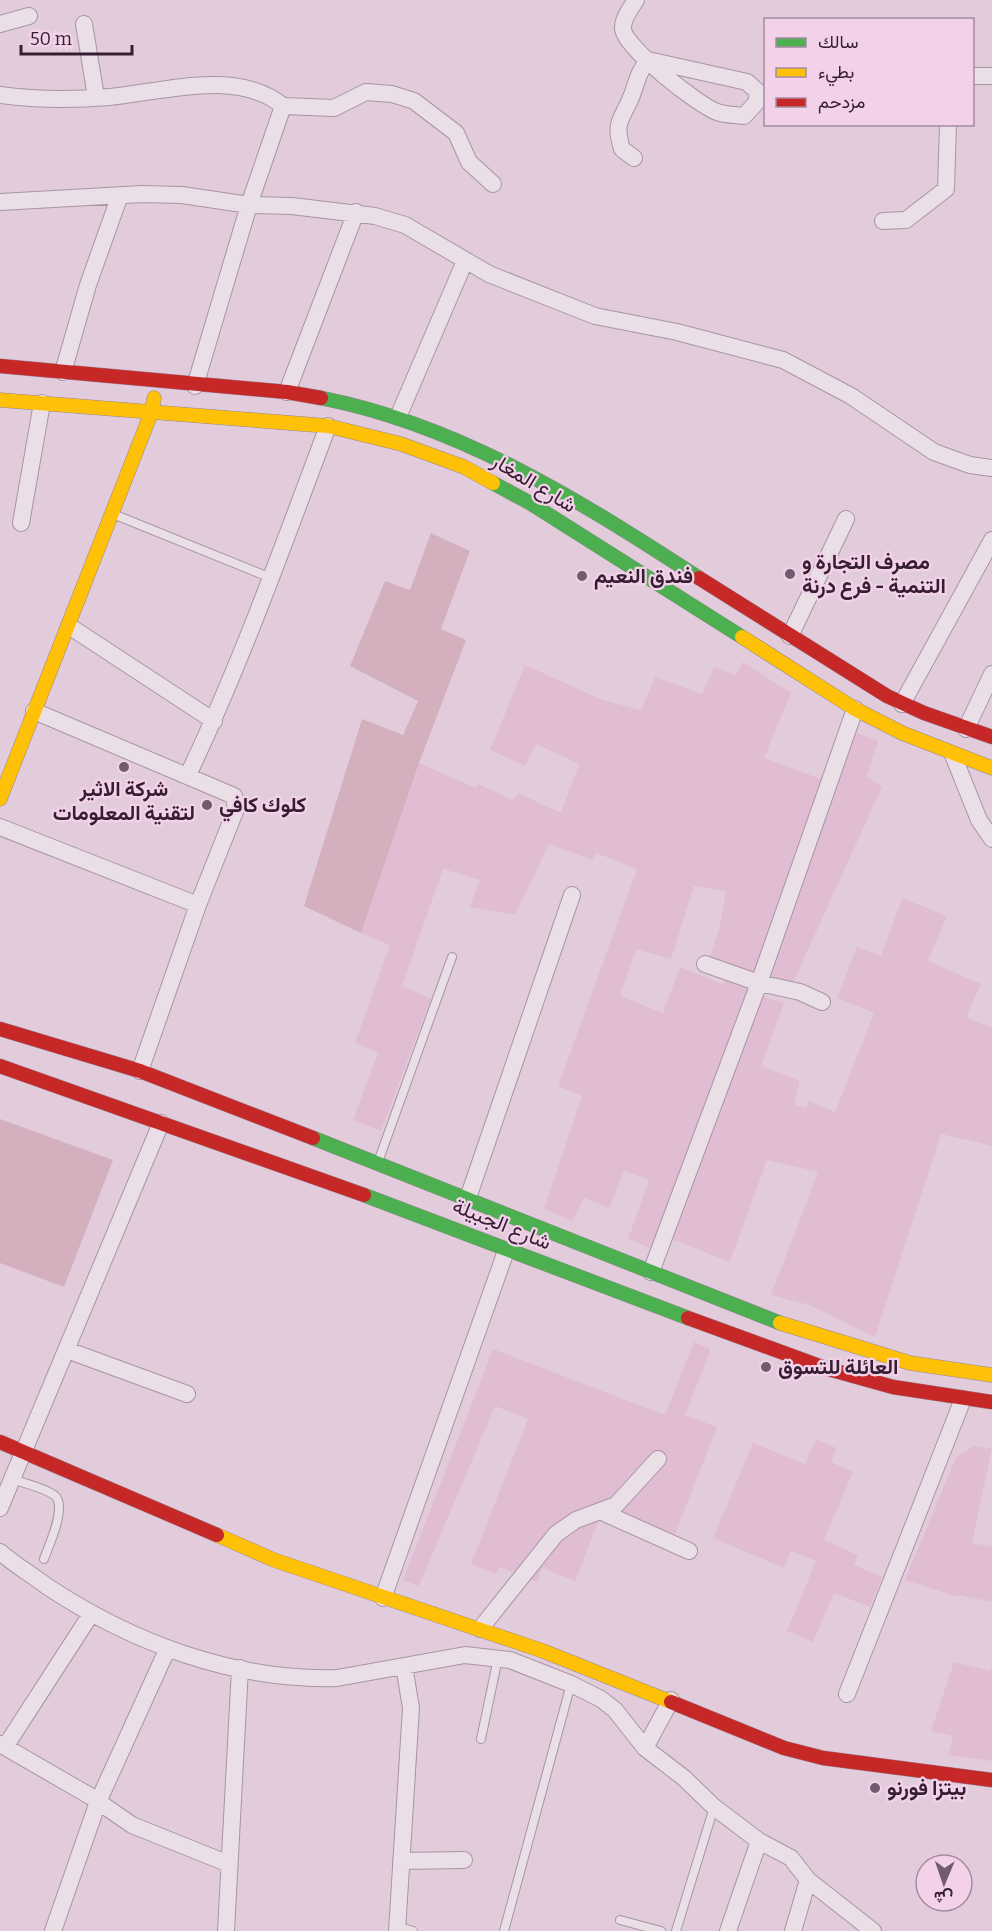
<svg xmlns="http://www.w3.org/2000/svg" width="992" height="1931" font-family="Bitter,Vazirmatn,serif">
<style>
.farmland{fill:#e1bdd3}
.green{fill:#d4afbe}
.lines{fill:none;stroke-linecap:round;stroke-linejoin:round}
.lane-casing{stroke:#a795a3;stroke-width:10}
.street-casing{stroke:#a795a3;stroke-width:18}
.fast-casing{stroke:#978593;stroke-width:15}
.slow-casing{stroke:#978593;stroke-width:15}
.jam-casing{stroke:#978593;stroke-width:15}
.lane{stroke:#eadee7;stroke-width:8}
.street{stroke:#eadee7;stroke-width:16}
.fast{stroke:#4caf50;stroke-width:14}
.slow{stroke:#ffc107;stroke-width:14}
.jam{stroke:#c62828;stroke-width:14}
.poi-dot{fill:#725b6e;stroke:#f3d2e9;stroke-width:2}
.labels{text-anchor:middle;stroke-width:4.5;stroke-linejoin:round;paint-order:stroke}
.street-label{font-size:21px;fill:#351e33;stroke:#f3d2e9}
.poi-label{font-size:21px;font-weight:bold;fill:#351e33;stroke:#f3d2e9;text-anchor:start}
</style>
<rect width="100%" height="100%" fill="#e2ccdc"/>
<path class="farmland" d="M 743,662 L 791,693 L 764,758 L 824,780 L 757,973 L 751,976 L 710,958 L 720,925 L 726,891 L 694,886 L 671,959 L 636,949 L 620,996 L 663,1013 L 680,967 L 723,984 L 726,979 L 752,989 L 655,1250 L 628,1239 L 649,1180 L 624,1171 L 609,1208 L 584,1198 L 573,1221 L 544,1209 L 582,1096 L 558,1086 L 637,869 L 596,853 L 592,860 L 549,844 L 515,915 L 470,907 L 479,880 L 443,869 L 402,986 L 431,999 L 381,1131 L 353,1120 L 378,1053 L 355,1043 L 390,945 L 361,933 L 419,763 L 476,788 L 478,784 L 513,800 L 518,793 L 561,813 L 579,764 L 536,744 L 525,766 L 490,750 L 525,665 L 603,700 L 641,710 L 655,677 L 702,694 L 714,667 L 735,675 Z
M 850,730 L 878,741 L 867,776 L 882,787 L 791,987 L 765,976 Z
M 902,898 L 947,916 L 928,961 L 981,984 L 966,1017 L 992,1028 L 992,1146 L 941,1134 L 875,1337 L 809,1305 L 771,1295 L 818,1172 L 767,1160 L 730,1262 L 669,1238 L 761,996 L 784,1003 L 761,1066 L 800,1081 L 794,1104 L 806,1108 L 809,1101 L 835,1112 L 874,1013 L 837,998 L 857,947 L 881,956 Z
M 694,1342 L 711,1349 L 685,1415 L 717,1427 L 670,1547 L 599,1520 L 575,1581 L 542,1568 L 537,1582 L 499,1567 L 496,1574 L 471,1564 L 528,1419 L 495,1406 L 419,1586 L 403,1580 L 493,1349 L 665,1415 Z
M 816,1439 L 836,1448 L 831,1462 L 853,1472 L 824,1540 L 858,1555 L 854,1565 L 882,1577 L 870,1607 L 834,1593 L 813,1642 L 787,1631 L 816,1561 L 791,1551 L 784,1568 L 713,1538 L 753,1443 L 805,1464 Z
M 974,1446 L 992,1448 L 972,1543 L 992,1547 L 992,1602 L 959,1595 L 958,1597 L 905,1580 L 956,1457 Z
M 954,1662 L 990,1671 L 992,1666 L 992,1761 L 948,1755 L 953,1736 L 931,1731 Z"/>
<path class="green" d="M 431,533 L 470,551 L 441,629 L 466,640 L 419,763 L 361,933 L 304,906 L 362,719 L 403,735 L 418,701 L 350,666 L 385,581 L 410,590 Z
M 0,1119 L 113,1160 L 64,1287 L 0,1263 Z"/>
<g class="lines">
<defs>
<path id="lane" d="M 113,514 L 271,578
M 378,1162 L 452,957
M 13,1479 C 25,1484 43,1487 54,1495 C 68,1505 49,1545 44,1559
M 481,1739 L 498,1658
M 620,1920 L 661,1931
M 397,1927 L 413,1931
M 504,1931 L 571,1684
M 676,1931 L 714,1807"/>
<path id="street" d="M 0,24 L 29,16
M 84,24 L 96,97
M 972,76 L 992,76
M 0,95 C 36,100 74,100 110,97 C 163,92 237,68 283,106 L 249,205 L 195,386
M 283,106 L 334,108 L 366,92 L 392,94 L 414,101 L 456,133 L 469,162 L 493,184
M 634,158 L 622,149 C 613,120 623,119 632,95 C 637,81 639,71 648,60 L 747,82 L 758,92 L 756,103 L 744,116 C 736,115 725,115 717,112 C 698,105 625,48 623,29 C 622,19 631,8 636,0
M 0,202 L 142,194 L 182,195 L 249,205 L 292,206 L 375,216 L 405,225 L 489,274 L 595,316 L 677,332 L 783,360 L 851,396 L 934,452 L 970,465 L 992,468
M 883,221 L 906,220 L 946,189 L 948,124
M 63,372 L 88,285 L 120,195
M 287,392 L 356,212
M 398,417 L 465,261
M 21,523 L 42,403
M 69,626 L 214,721
M 790,636 L 846,519
M 902,704 L 992,540
M 34,711 L 234,796 L 236,809 L 198,905 L 140,1071
M 966,729 L 992,674
M 953,755 L 979,820 L 992,839
M 188,775 C 242,661 284,543 328,426
M 0,827 L 198,905
M 705,964 L 759,983 L 800,992 L 822,1002
M 468,1198 L 572,895
M 651,1272 L 759,983 L 855,709
M 67,1350 L 187,1394
M 0,1508 L 161,1123
M 602,1512 L 689,1551
M 0,1552 C 15,1565 32,1575 48,1587 C 133,1643 234,1681 337,1678 L 465,1655 L 510,1660 L 571,1684 L 601,1699 L 615,1710 L 645,1748
M 383,1598 L 506,1251
M 480,1629 L 556,1534 L 576,1520 L 616,1505 L 658,1459
M 847,1694 L 963,1399
M 671,1700 L 645,1748 L 684,1778 L 714,1807 L 759,1841 L 791,1858 L 808,1880 L 873,1931
M 0,1744 L 90,1796 L 132,1825 L 229,1864
M 5,1747 L 91,1614
M 401,1861 L 464,1860
M 53,1931 L 98,1802 L 167,1650
M 226,1931 L 240,1668
M 397,1931 L 411,1708 L 404,1666
M 728,1931 L 759,1841
M 793,1931 L 808,1880"/>
<path id="fast" d="M 321,398 C 460,425 582,502 699,578
M 493,483 L 530,503 L 742,637
M 313,1138 L 780,1323
M 364,1195 L 688,1318"/>
<path id="slow" d="M 0,400 L 328,426 L 401,444 L 464,467 L 493,483
M 742,637 L 855,709 L 902,733 L 992,768
M 0,799 L 152,411 L 154,398
M 780,1323 L 910,1363 L 992,1375
M 217,1535 L 274,1560 L 543,1651 L 671,1702"/>
<path id="jam" d="M 0,366 L 287,392 L 321,398
M 699,578 L 887,696 L 924,713 L 992,737
M 0,1029 L 140,1071 L 313,1138
M 0,1066 L 364,1195
M 688,1318 L 825,1368 L 893,1387 L 992,1402
M 0,1442 L 217,1535
M 671,1702 L 784,1748 L 823,1758 L 992,1780"/>
</defs>
<use href="#lane" class="lane-casing"/>
<use href="#street" class="street-casing"/>
<use href="#fast" class="fast-casing"/>
<use href="#slow" class="slow-casing"/>
<use href="#jam" class="jam-casing"/>
<use href="#lane" class="lane"/>
<use href="#street" class="street"/>
<use href="#fast" class="fast"/>
<use href="#slow" class="slow"/>
<use href="#jam" class="jam"/>
</g>
<g class="poi-dot">
<circle cx="790" cy="574" r="6"/>
<circle cx="582" cy="576" r="6"/>
<circle cx="124" cy="767" r="6"/>
<circle cx="207" cy="805" r="6"/>
<circle cx="766" cy="1367" r="6"/>
<circle cx="875" cy="1788" r="6"/>
</g>
<g class="labels">
<g class="street-label">
<text transform="translate(534 483) rotate(31)" y="7">شارع المغار</text>
<text transform="translate(502 1224) rotate(22)" y="7">شارع الجبيلة</text>
</g>
<g class="poi-label">
<text x="802" y="569">مصرف التجارة و<tspan x="802" dy="24">التنمية - فرع درنة</tspan></text>
<text x="594" y="583">فندق النعيم</text>
<text x="124" y="796" text-anchor="middle">شركة الاثير<tspan x="124" dy="24">لتقنية المعلومات</tspan></text>
<text x="219" y="812">كلوك كافي</text>
<text x="778" y="1374">العائلة للتسوق</text>
<text x="887" y="1795">بيتزا فورنو</text>
</g>
</g>
<rect x="764" y="18" width="210" height="108" fill="#f3d2e9" stroke="#a78aa0" stroke-width="1.5"/>
<rect x="776" y="38" width="30" height="9" fill="#4caf50" stroke="#a78aa0" stroke-width="1.5"/>
<text x="818" y="48" font-size="18" fill="#351e33">سالك</text>
<rect x="776" y="68" width="30" height="9" fill="#ffc107" stroke="#a78aa0" stroke-width="1.5"/>
<text x="818" y="78" font-size="18" fill="#351e33">بطيء</text>
<rect x="776" y="98" width="30" height="9" fill="#c62828" stroke="#a78aa0" stroke-width="1.5"/>
<text x="818" y="108" font-size="18" fill="#351e33">مزدحم</text>
<g transform="translate(944 1883) rotate(182)"><circle r="28" fill="#f3d2e9" stroke="#a78aa0" stroke-width="1.5"/>
<path d="M0-4.5L10 22L0 15L-10 22Z" fill="#725b6e"/>
<text y="-9" font-size="16" font-weight="bold" text-anchor="middle" fill="#351e33">ش</text>
</g>
<path d="M21 45v9h111v-9" fill="none" stroke="#351e33" stroke-width="3"/>
<text x="30" y="45" font-size="18" fill="#351e33" stroke="#f3d2e9" stroke-width="4.5" paint-order="stroke">50 m</text>
</svg>
